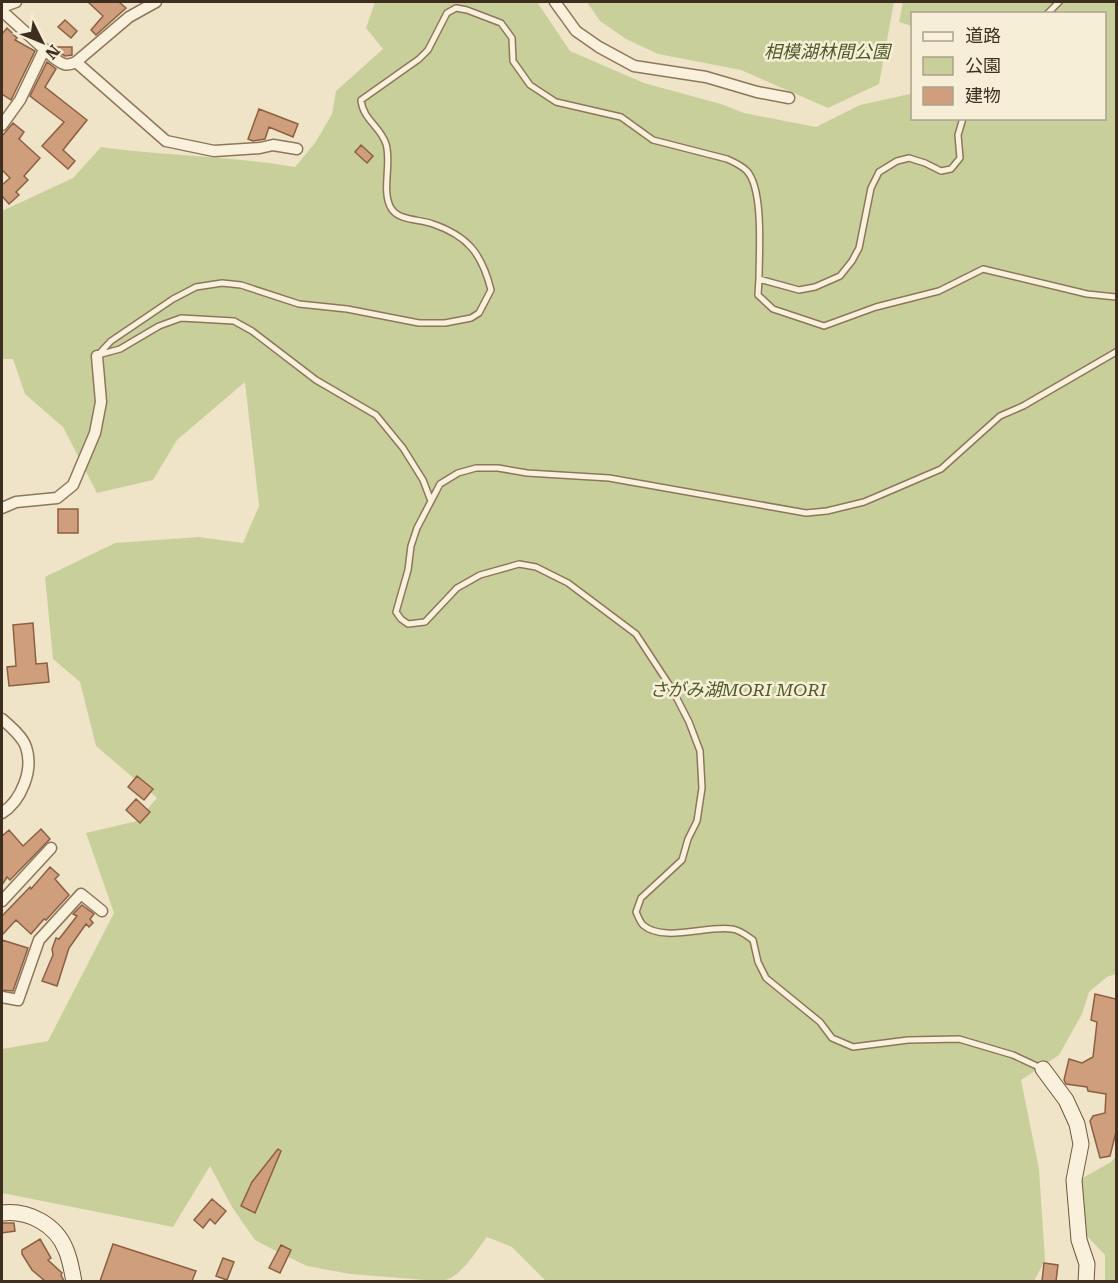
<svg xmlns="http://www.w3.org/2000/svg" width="1118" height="1283" font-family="'Roboto Serif','Noto Sans JP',serif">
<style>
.green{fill:#c9cf9b}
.building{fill:#cf9f7d;stroke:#8d5f41;stroke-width:1.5}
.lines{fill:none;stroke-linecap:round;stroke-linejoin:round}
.lane-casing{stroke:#8d765c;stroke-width:8}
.street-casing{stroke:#8d765c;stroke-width:13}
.secondary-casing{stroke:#6f573f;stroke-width:17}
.lane{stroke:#faf1dc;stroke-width:5}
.street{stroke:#faf1dc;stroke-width:10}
.secondary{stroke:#faf1dc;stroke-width:15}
.labels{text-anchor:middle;stroke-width:5;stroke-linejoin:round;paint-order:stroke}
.park-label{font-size:18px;font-style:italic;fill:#4d5a26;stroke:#f7eed8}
</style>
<rect width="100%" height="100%" fill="#f0e4c8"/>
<path class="green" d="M 375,2 L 537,2 L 570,51 L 644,83 L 721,104 L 744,113 L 816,127 L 860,105 L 910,94 L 912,84 L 912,118 L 1104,118 L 1104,14 L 912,14 L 912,26 L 899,22 L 903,2 L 1116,2 L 1116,974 L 1107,977 L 1089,992 L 1082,1014 L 1059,1055 L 1021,1080 L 1039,1169 L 1045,1260 L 1034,1281 L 546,1281 L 512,1247 L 487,1237 C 475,1252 459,1282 438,1281 L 350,1274 L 307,1266 L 274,1250 L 255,1240 L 232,1207 L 210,1166 L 173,1227 L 2,1193 L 2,1049 L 48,1041 L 114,913 L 86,833 L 137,821 L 157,798 L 96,746 L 80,682 L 53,659 L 45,577 L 115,543 L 199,537 L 243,543 L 259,506 L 245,382 L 177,440 L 153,480 L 97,493 L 63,427 L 25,394 L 13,359 L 2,359 L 2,211 L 73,178 L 101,147 C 166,156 231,156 295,167 L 315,143 L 332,114 L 336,91 L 383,49 L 366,28 Z
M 587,2 L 894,2 L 879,84 L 828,108 L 741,70 L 658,54 L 626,39 L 600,21 Z
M 1116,1156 L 1116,1281 L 1105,1281 L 1105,1255 L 1086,1235 L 1081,1179 L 1111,1162 Z"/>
<path class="building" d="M 88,2 L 119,2 L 126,8 L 96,35 L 91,30 L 103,16 Z
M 65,20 L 77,31 L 71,38 L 58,27 Z
M 7,28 L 17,38 L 15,40 L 35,51 L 11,100 L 2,94 L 2,34 Z
M 57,47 L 72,47 L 72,55 L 65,56 L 57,51 Z
M 47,62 L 56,69 L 45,87 L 87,120 L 63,150 L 75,161 L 68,169 L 42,146 L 64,122 L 30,96 Z
M 259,109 L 298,124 L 293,137 L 269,127 L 265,139 L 253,141 L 248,139 Z
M 13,123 L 24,132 L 19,139 L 40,158 L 24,176 L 28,180 L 16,192 L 19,195 L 9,204 L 2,196 L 2,185 L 10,178 L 2,170 L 2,136 Z
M 361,145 L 373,156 L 367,163 L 355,152 Z
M 58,509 L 78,509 L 78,533 L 58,533 Z
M 33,623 L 36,664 L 47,663 L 49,682 L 9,686 L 7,667 L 16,666 L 13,625 Z
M 137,776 L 153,789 L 144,800 L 128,787 Z
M 136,799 L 150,812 L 140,823 L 126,810 Z
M 41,829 L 50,839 L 10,880 L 7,877 L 2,885 L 2,836 L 9,830 L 23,846 Z
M 50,867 L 59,875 L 55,879 L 69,895 L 46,920 L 44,919 L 31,934 L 16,920 L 2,935 L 2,916 L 30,887 L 31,889 Z
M 82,905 L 94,914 L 90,919 L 93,923 L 89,927 L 86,924 L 69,948 L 57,986 L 42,981 L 53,955 L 52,949 L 56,938 L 59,939 L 77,916 L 73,914 Z
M 2,940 L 28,948 L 13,991 L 2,990 Z
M 1095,994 L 1116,999 L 1116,1132 L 1110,1156 L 1100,1158 L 1090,1121 L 1093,1116 L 1105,1113 L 1106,1094 L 1088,1091 L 1087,1087 L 1066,1084 L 1064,1080 L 1069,1059 L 1082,1063 L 1093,1057 L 1097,1022 L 1091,1020 Z
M 278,1149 L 281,1151 L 255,1213 L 241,1206 L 252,1182 Z
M 212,1199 L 226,1211 L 215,1224 L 210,1219 L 203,1228 L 194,1220 Z
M 2,1223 L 14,1223 L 15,1231 L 2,1233 Z
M 40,1239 L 51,1258 L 48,1260 L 62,1273 L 61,1275 L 64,1281 L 45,1281 L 32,1270 L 22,1254 L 22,1250 Z
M 113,1244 L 196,1271 L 192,1281 L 100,1281 Z
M 281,1245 L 291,1250 L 280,1273 L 269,1268 Z
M 223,1258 L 234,1262 L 227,1280 L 216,1276 Z
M 1044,1263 L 1058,1265 L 1056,1281 L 1042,1281 Z"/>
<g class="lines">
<defs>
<path id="lane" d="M 1047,14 L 1059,2
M 963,118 L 958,135 L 960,158 L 951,169 L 941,171 L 925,163 L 909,158 L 897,161 L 879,172 L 871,188 L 859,248 L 852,261 L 840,276 L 815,287 L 799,290 L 759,279 L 758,295 L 773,309 L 824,326 L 876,307 L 939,291 L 983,269 L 1087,294 L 1116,297
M 98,355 L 120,349 L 159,326 L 181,318 L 234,321 L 252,331 L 316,380 L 376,415 L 403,448 L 423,480 L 431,501
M 97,356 L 111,341 L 173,299 L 196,287 L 222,283 L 241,285 L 299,304 L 347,309 L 419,323 L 445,323 L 471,318 L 479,313 L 491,290 C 482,254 468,236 433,224 C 420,219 398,221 391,208 C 381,191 392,163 386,144 C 380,126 363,120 361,100 L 419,59 L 428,50 L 447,13 L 456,8 L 467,10 L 501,23 L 512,38 L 513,61 L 530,85 L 556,102 L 621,117 L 653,140 L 727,159 C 734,162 741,165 747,171 C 764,190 759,254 759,279
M 1041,1068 L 1013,1055 L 959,1039 L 908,1040 L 853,1047 L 832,1038 L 820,1022 L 766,978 L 758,962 L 753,940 C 746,935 740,930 732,929 C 706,925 664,943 643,925 C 640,922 638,916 636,912 L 641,898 L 682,860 L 688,839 L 697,821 L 702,788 L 700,751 L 689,722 L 672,689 L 636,634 L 568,583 L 536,567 L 519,564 L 480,575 L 457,588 L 425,622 L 408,624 L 401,619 L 396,612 L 408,570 L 411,546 L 417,528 L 440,484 L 458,473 L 476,468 L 498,468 L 527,473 L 609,478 L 806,513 L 827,511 L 864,502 L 941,469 L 1000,416 L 1023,406 L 1116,352"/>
<path id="street" d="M 555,2 L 576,31 L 599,47 L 634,66 L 706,77 L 757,92 L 789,98
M 2,7 L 16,2
M 2,11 L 54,58 C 62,64 66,67 76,62 L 129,17 L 156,2
M 76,62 L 166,141 L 214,151 L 260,148 L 273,145 L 297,149
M 2,125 L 20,100 L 44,50
M 2,508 L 16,502 L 57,498 L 73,485 L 95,433 L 101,402 L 97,356
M 2,719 C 10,726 23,737 26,747 C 34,770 21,801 2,813
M 2,901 L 51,848
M 2,997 L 18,1000 L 39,940 L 81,894 L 102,911"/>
<path id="secondary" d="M 1043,1069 L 1066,1100 L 1077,1124 L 1081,1144 L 1074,1180 L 1079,1240 L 1087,1264 L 1086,1282
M 2,1213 C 28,1210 56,1224 66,1250 C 70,1259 72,1271 74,1282"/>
</defs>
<use href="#lane" class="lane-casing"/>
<use href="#street" class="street-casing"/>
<use href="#secondary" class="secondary-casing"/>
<use href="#lane" class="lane"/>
<use href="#street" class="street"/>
<use href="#secondary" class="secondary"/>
</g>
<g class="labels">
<g class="park-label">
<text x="827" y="58">相模湖林間公園</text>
<text x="738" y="696">さがみ湖MORI MORI</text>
</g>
</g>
<rect width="1118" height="1283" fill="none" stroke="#3d2e20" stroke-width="6"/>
<rect x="911" y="12" width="195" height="108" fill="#f7eed8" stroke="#ada18e" stroke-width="1.5"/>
<rect x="923" y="32" width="30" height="9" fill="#faf1dc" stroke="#ada18e" stroke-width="1.5"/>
<text x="965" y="42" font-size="18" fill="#3d2e20">道路</text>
<rect x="923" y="57" width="30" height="18" fill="#c9cf9b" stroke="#ada18e" stroke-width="1.5"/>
<text x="965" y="72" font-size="18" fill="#3d2e20">公園</text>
<rect x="923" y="87" width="30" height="18" fill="#cf9f7d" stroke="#ada18e" stroke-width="1.5"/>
<text x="965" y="102" font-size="18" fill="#3d2e20">建物</text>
<g transform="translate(42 42) rotate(133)" stroke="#f7eed8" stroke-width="4.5" paint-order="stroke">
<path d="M0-4.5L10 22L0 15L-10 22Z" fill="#3d2e20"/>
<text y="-9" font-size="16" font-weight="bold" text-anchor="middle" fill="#3d2e20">N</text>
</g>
</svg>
